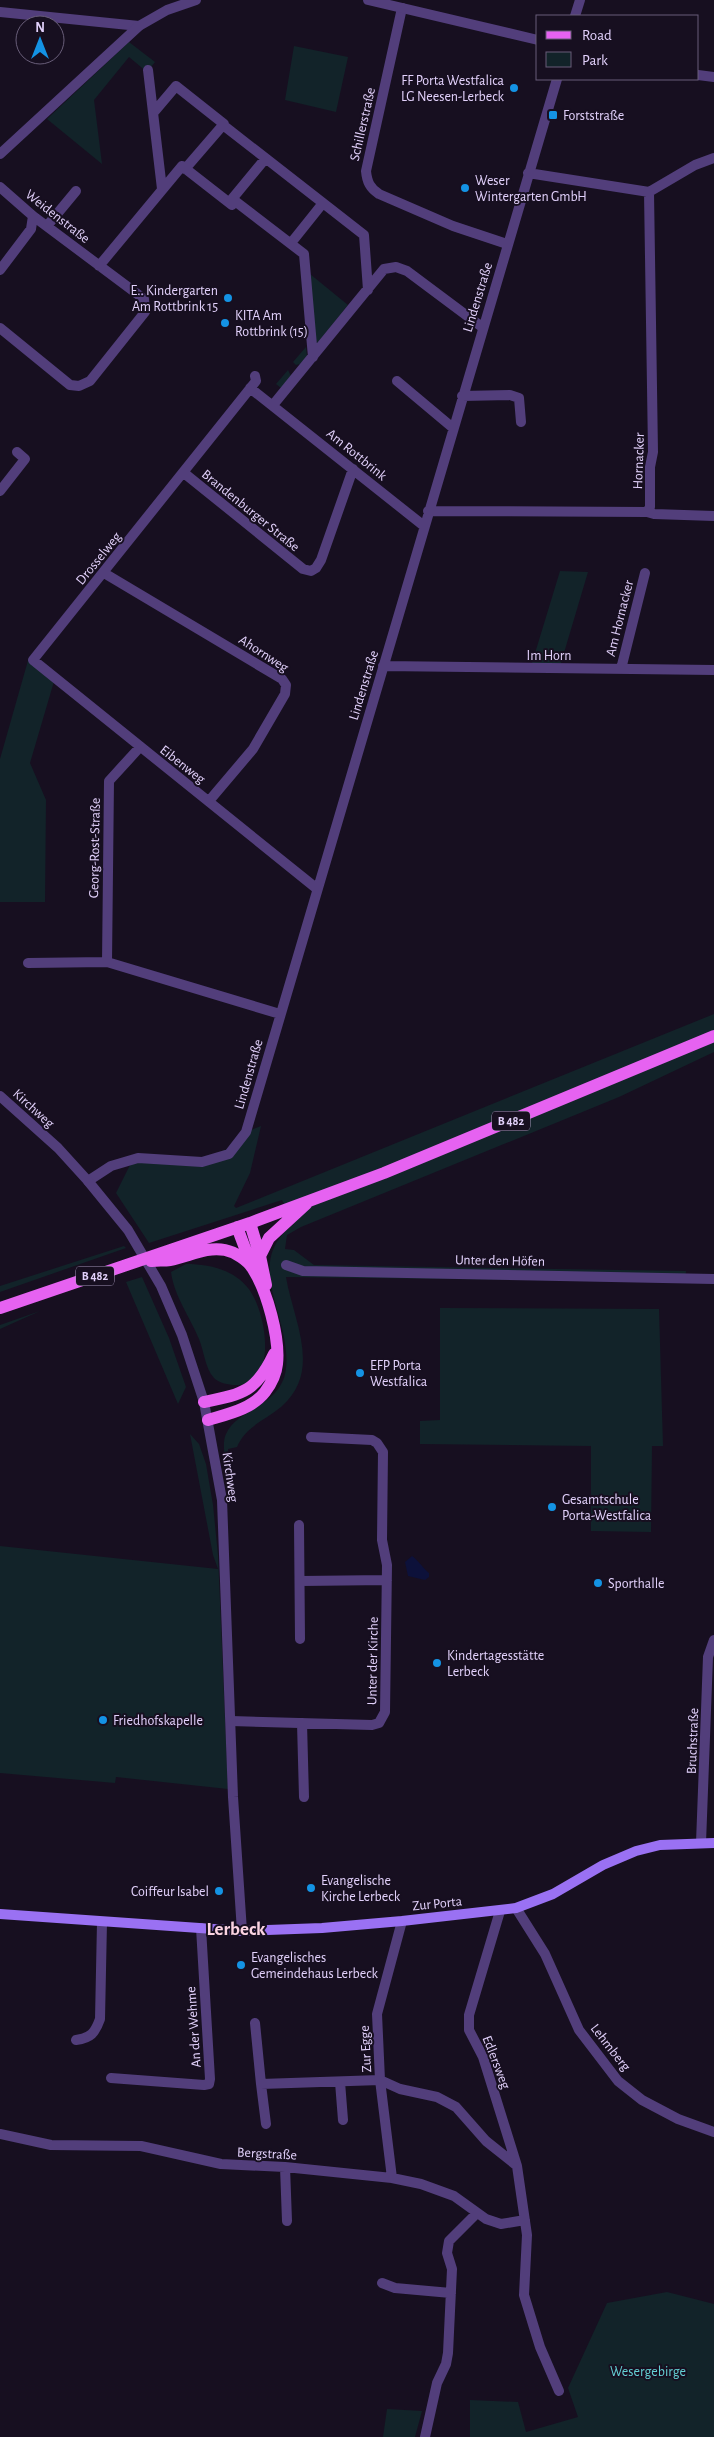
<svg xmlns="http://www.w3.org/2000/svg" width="714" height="2437" font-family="'Alegreya Sans',sans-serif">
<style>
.green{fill:#122329}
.water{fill:#0d113a}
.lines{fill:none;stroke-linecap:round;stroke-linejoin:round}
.minor{stroke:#523e7b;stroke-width:10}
.tertiary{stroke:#523e7b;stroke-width:10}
.secondary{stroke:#9a71f3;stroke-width:10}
.primary{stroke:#e662f1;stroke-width:12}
.poi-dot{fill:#1493e4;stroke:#170f20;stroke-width:2}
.labels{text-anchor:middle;stroke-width:4;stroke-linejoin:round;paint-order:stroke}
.shield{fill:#170f20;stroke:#a597b9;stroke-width:1}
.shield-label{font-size:12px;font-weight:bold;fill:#e2d1fb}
.poi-label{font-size:14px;fill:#e2d1fb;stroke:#170f20;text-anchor:start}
.street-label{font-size:14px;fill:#e2d1fb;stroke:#170f20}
.park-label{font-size:14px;fill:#64d0d4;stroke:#170f20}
.district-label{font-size:19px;font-weight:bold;fill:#fbd3e1;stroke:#170f20}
</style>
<rect width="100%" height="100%" fill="#170f20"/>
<path class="green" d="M 129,42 L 155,62 L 147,72 L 129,57 L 94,100 L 102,164 L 47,119 Z
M 294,46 L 348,57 L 336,112 L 285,100 Z
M 310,274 L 348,305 L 315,346 Z
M 306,347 L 307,356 L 300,364 L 296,365 L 293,362 Z
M 288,370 L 291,376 L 281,388 L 276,384 Z
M 560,571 L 588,572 L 561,663 L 532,663 Z
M 29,657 L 55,678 L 30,763 L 46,800 L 45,902 L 0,902 L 0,759 Z
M 714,1014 L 714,1052 L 619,1097 L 301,1227 L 287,1235 L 285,1249 L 294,1250 L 314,1265 L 686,1271 L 685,1282 L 286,1277 C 293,1320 323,1371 281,1407 C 264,1421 246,1426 237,1447 L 228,1449 L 228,1468 L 225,1465 C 225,1456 222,1442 226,1434 C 237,1408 281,1407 286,1369 C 292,1316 241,1263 294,1224 L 282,1200 L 149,1243 L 116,1193 L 129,1167 L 139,1155 L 202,1160 L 227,1149 L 240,1134 L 261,1126 L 250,1173 L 234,1206 L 236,1208 Z
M 124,1246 L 126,1248 L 0,1292 L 0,1286 Z
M 186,1264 C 208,1264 233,1269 248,1288 C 266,1310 280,1386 235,1385 C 229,1385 219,1383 214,1378 C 205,1368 204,1351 199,1339 C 190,1317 174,1296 171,1272 Z
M 142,1277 L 169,1338 L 186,1387 L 178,1404 L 126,1282 Z
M 440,1308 L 659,1309 L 663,1446 L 652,1446 L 651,1532 L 591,1531 L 591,1446 L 420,1444 L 420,1421 L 440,1420 Z
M 40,1311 L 0,1329 L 0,1325 Z
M 190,1434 L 199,1444 L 206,1464 L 213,1505 L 218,1555 L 228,1789 L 116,1777 L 115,1783 L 0,1773 L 0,1546 L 218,1569 L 213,1555 Z
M 667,2292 L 714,2304 L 714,2437 L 470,2437 L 470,2400 L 518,2402 L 526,2432 L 578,2417 L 568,2388 L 607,2303 Z
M 387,2409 L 422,2411 L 415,2437 L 383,2437 Z"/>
<path class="water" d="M 412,1556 C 416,1558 424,1569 429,1573 L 429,1577 L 425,1580 L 408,1576 L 405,1562 Z"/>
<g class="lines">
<path class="minor" d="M 402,8 L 366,171 C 367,182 370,188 379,194 L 453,226 L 507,244
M 0,12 L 139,26
M 575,16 L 580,0
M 148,70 L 162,189
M 154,112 L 176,86 L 224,124 L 223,125 L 364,235 L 368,290
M 185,169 L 223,125
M 528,173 L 649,192 L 695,165 L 714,158
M 0,187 L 33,216 L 144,299 L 145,312 L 90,381 L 79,386 L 70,385 L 0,328
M 235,201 L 304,254 L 313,357
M 235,201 L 232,199 L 265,159
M 47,226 L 76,191
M 291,243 L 323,203
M 99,266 L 182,166 L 232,205 L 235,201
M 0,270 L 31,229 L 33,216
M 255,376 L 256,381 L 33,660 L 316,888
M 397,381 L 453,428
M 250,388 L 424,526
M 462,396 L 510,395 L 519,398 L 521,422
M 273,405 L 384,269 L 396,267 L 407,271 L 482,327
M 184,473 L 303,569 L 311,571 L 316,568 L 321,560 L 353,469
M 0,491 L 25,459 L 17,452
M 428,511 L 647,512 L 650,507 L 650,467 L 653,452 L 649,192
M 647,512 L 654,514 L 714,516
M 104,573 L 282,679 L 286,685 L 285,694 L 253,749 L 209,801
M 383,666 L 714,670
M 621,669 L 645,573
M 107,962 L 109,781 L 140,747
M 28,963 L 107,962 L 280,1014
M 88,1181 L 111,1166 L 138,1158 L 202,1162 L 229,1154 L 246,1132 L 557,79
M 286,1265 L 303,1271 L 714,1279
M 299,1525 L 300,1639
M 301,1581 L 387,1580
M 231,1721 L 372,1725 L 379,1723 L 385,1712 L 387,1565 L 382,1540 L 383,1452 L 377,1443 L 372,1440 L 311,1437
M 302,1723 L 304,1797
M 701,1843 L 708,1657 L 714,1640
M 516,1908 L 545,1954 L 579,2030 L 618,2081 L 642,2100 L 678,2119 L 714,2132
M 500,1911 L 469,2015 L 469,2030 L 483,2057 L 517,2166 L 527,2235 L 524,2295 L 540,2347 L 559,2391
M 255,2023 L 261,2084 L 380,2080 L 400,2089 L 437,2097 L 456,2107 L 486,2141 L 516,2165
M 76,2040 C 91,2038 95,2033 100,2019 L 102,1922
M 111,2078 L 204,2085 L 209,2084 L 210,2079 L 201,1928
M 340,2082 L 343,2120
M 261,2084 L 266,2124
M 0,2134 L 51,2145 L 141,2146 L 221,2164 L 285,2167 L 392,2178 L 421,2184 L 454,2196 L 486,2219 L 501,2224 L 525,2220
M 285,2167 L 287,2221
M 392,2178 L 380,2080 L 377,2014 L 402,1921
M 382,2283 L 395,2288 L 451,2293
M 425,2437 L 437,2383 L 446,2364 L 448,2353 L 452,2269 L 447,2253 L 449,2241 L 477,2213"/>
<path class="tertiary" d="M 368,0 L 538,40
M 698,75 L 714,77
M 0,154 L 139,26 L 167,10 L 196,0
M 0,1096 L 58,1148 L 88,1181 L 128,1230 L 161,1286 L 182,1335 L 204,1402 L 222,1500 L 233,1797 L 242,1931"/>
<path class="secondary" d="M 0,1914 L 242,1931 L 322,1928 L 402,1921 L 516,1908 L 553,1894 L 603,1865 L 636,1851 L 660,1845 L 714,1843"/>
<path class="primary" d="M 250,1223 L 260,1256 L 266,1285
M 237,1227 L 252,1267
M 260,1256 L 269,1238 L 306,1204
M 151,1261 C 157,1260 164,1261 170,1260 C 188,1257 206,1246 225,1250 C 235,1252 248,1260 253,1269 C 267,1291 280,1338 277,1364 C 276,1374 271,1384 265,1392 C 252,1409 228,1414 208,1420
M 0,1308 L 250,1223 L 384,1173 L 714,1036
M 204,1402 C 243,1394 256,1392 274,1354"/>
</g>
<g class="poi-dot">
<circle cx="514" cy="88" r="5"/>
<rect x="548" y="110" width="10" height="10" rx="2.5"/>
<circle cx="465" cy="188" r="5"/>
<circle cx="228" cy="298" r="5"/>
<circle cx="225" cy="323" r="5"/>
<circle cx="360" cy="1373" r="5"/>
<circle cx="552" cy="1507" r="5"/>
<circle cx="598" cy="1583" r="5"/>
<circle cx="437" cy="1663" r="5"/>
<circle cx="103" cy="1720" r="5"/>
<circle cx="311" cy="1888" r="5"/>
<circle cx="219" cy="1891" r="5"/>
<circle cx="241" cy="1965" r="5"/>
</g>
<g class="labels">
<g class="shield">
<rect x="492" y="1111.5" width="38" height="19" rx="4"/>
<rect x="76" y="1266.5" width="38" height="19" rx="4"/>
</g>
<g class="shield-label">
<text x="511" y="1125">B 482</text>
<text x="95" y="1280">B 482</text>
</g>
<g class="poi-label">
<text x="504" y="85" text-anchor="end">FF Porta Westfalica<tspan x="504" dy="16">LG Neesen-Lerbeck</tspan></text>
<text x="563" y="120">Forststraße</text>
<text x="475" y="185">Weser<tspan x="475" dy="16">Wintergarten GmbH</tspan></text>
<text x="218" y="295" text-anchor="end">E.. Kindergarten<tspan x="218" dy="16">Am Rottbrink 15</tspan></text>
<text x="235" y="320">KITA Am<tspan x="235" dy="16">Rottbrink (15)</tspan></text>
<text x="370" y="1370">EFP Porta<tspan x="370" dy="16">Westfalica</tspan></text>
<text x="562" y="1504">Gesamtschule<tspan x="562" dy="16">Porta-Westfalica</tspan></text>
<text x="608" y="1588">Sporthalle</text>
<text x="447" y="1660">Kindertagesstätte<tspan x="447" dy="16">Lerbeck</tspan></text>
<text x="113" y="1725">Friedhofskapelle</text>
<text x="321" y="1885">Evangelische<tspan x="321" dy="16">Kirche Lerbeck</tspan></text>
<text x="209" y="1896" text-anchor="end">Coiffeur Isabel</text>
<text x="251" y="1962">Evangelisches<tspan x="251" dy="16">Gemeindehaus Lerbeck</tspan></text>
</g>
<g class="street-label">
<text transform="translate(362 124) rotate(-77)" y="5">Schillerstraße</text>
<text transform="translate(58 216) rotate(38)" y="5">Weidenstraße</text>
<text transform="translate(477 297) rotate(-73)" y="5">Lindenstraße</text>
<text transform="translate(357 454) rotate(39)" y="5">Am Rottbrink</text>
<text transform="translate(638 461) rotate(-88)" y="5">Hornacker</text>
<text transform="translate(251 510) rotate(39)" y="5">Brandenburger Straße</text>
<text transform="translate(98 558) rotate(-51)" y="5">Drosselweg</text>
<text transform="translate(619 618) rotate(-76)" y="5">Am Hornacker</text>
<text transform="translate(264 653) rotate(33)" y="5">Ahornweg</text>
<text x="549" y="660">Im Horn</text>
<text transform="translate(363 685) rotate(-73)" y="5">Lindenstraße</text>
<text transform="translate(183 764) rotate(38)" y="5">Eibenweg</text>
<text transform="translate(94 848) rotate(-89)" y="5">Georg-Rost-Straße</text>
<text transform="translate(248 1074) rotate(-74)" y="5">Lindenstraße</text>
<text transform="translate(34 1108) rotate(42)" y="5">Kirchweg</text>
<text transform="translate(500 1260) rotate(1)" y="5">Unter den Höfen</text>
<text transform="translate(231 1477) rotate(82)" y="5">Kirchweg</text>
<text transform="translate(372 1661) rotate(-89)" y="5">Unter der Kirche</text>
<text transform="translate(692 1741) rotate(-88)" y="5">Bruchstraße</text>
<text transform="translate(437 1903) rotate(-6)" y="5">Zur Porta</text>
<text transform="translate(193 2027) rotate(-94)" y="5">An der Wehme</text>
<text transform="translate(611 2047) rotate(52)" y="5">Lehmberg</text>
<text transform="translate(365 2049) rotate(-93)" y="5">Zur Egge</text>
<text transform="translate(497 2062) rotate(69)" y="5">Edlersweg</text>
<text transform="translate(267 2153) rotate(3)" y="5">Bergstraße</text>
</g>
<g class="park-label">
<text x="648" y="2376">Wesergebirge</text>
</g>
<g class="district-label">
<text x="236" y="1935">Lerbeck</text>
</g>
</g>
<rect x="536" y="15" width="162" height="65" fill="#170f20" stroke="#685d78"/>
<rect x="546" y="31" width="25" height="8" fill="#e662f1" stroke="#685d78"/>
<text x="582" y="40" font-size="15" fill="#e2d1fb">Road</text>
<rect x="546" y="52" width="25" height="15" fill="#122329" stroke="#685d78"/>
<text x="582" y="65" font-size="15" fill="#e2d1fb">Park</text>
<g transform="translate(40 40)"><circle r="24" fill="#170f20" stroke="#685d78"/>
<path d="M0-4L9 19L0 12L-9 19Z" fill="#1493e4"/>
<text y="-8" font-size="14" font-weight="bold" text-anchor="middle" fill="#e2d1fb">N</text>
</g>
</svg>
